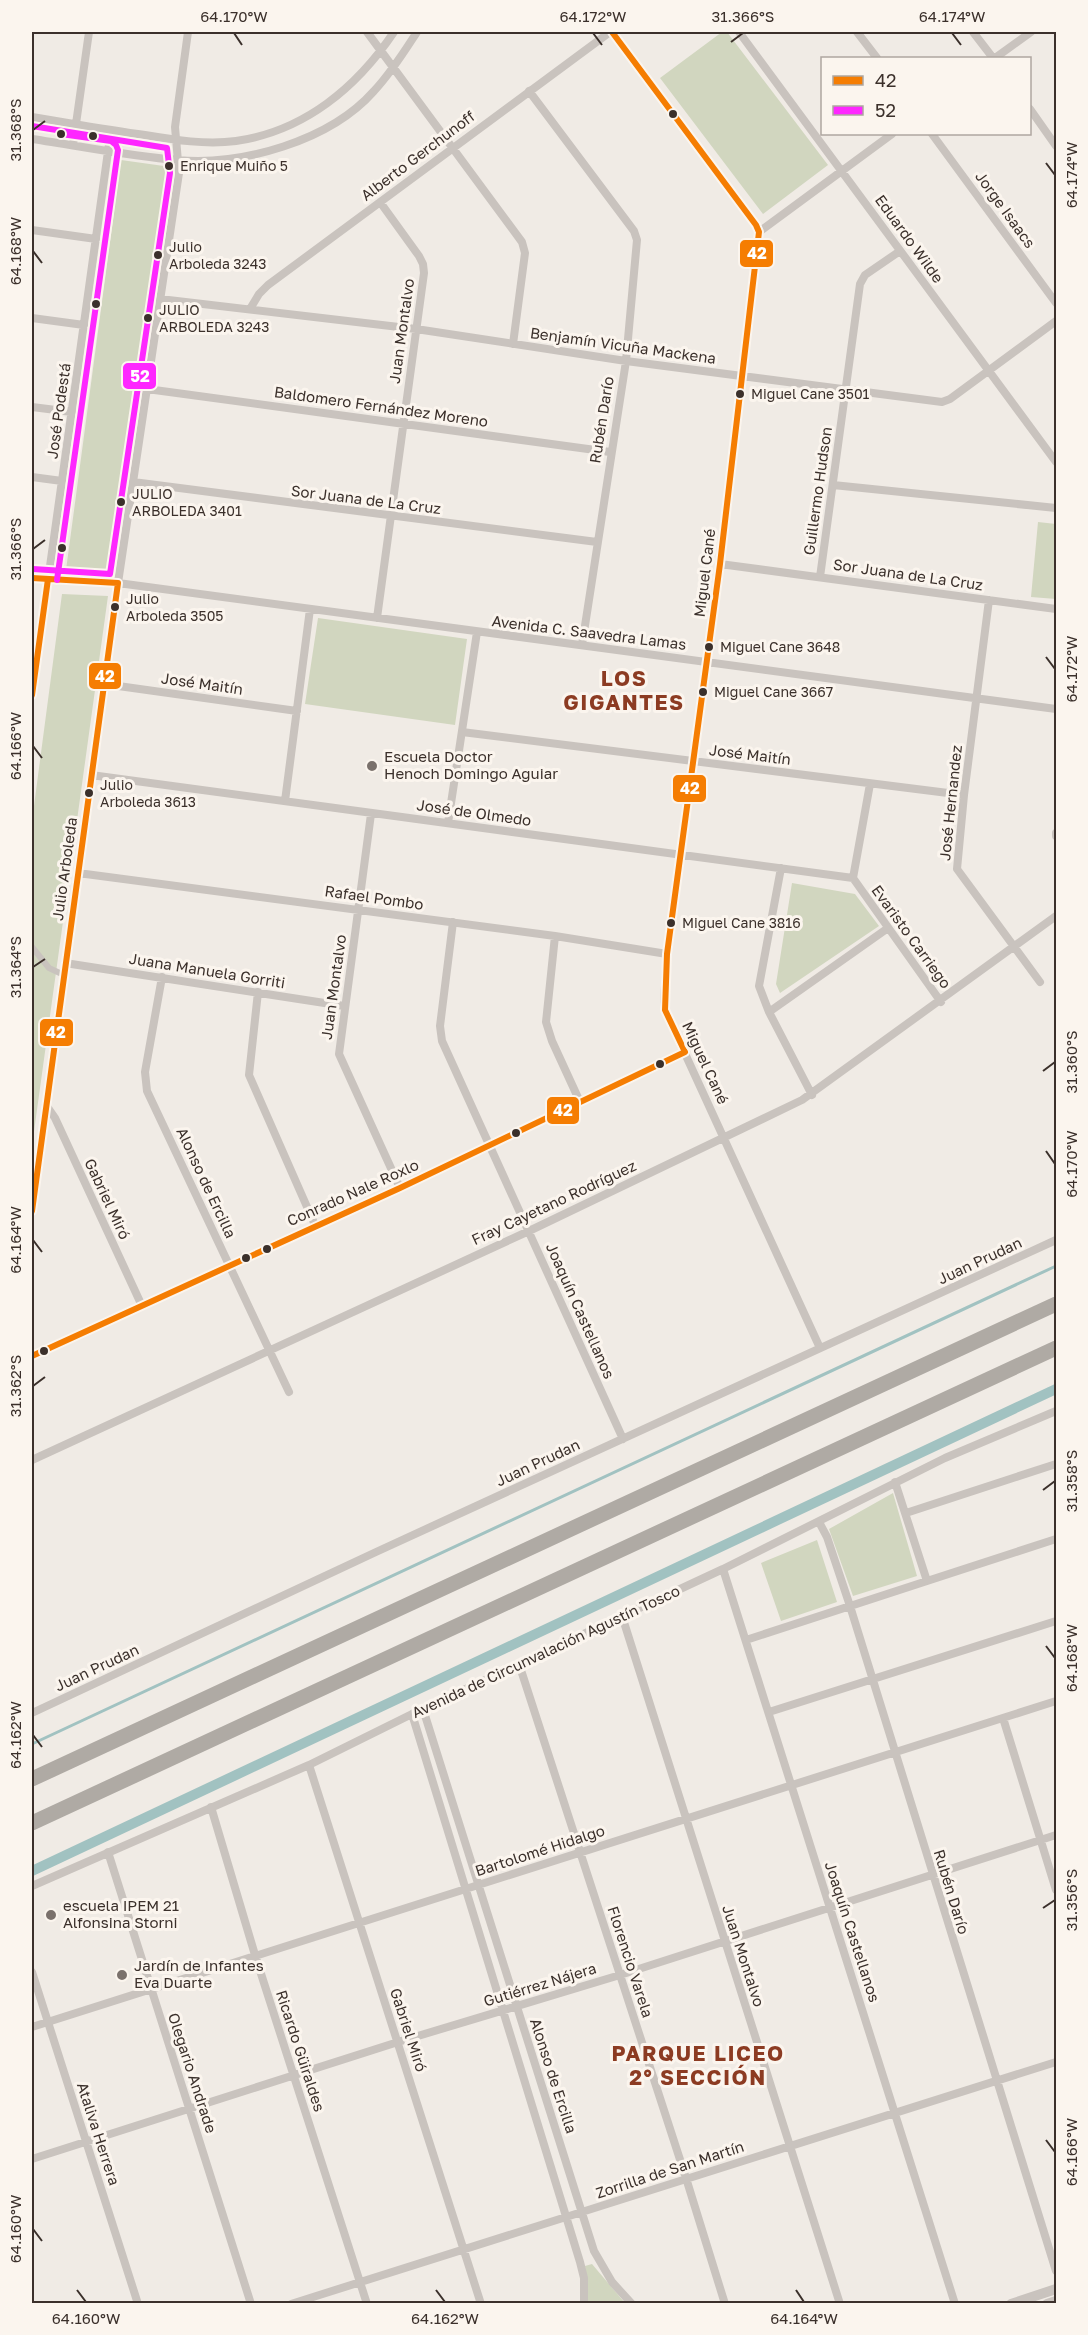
<svg xmlns="http://www.w3.org/2000/svg" width="1088" height="2335" font-family="'Golos Text',sans-serif">
<style>
.green{fill:#d1d6bf}
.lines{fill:none;stroke-linecap:round;stroke-linejoin:round}
.stream{stroke:#a1c2c1;stroke-width:3}
.canal{stroke:#a1c2c1;stroke-width:10}
.pedestrian{stroke:#c9c3be;stroke-width:6}
.minor{stroke:#c9c3be;stroke-width:8}
.tertiary{stroke:#c9c3be;stroke-width:10}
.motorway{stroke:#afaaa4;stroke-width:15}
.bus-1-casing{stroke:#fbf5ee;stroke-width:10}
.bus-2-casing{stroke:#fbf5ee;stroke-width:10}
.bus-1{stroke:#f57d02;stroke-width:6}
.bus-2{stroke:#fe27ff;stroke-width:6}
.ticks{fill:none;stroke:#3b302b;stroke-width:2}
.bus-dot{fill:#3b302b;stroke:#fbf5ee;stroke-width:2}
.poi-dot{fill:#7a716c;stroke:#fbf5ee;stroke-width:2}
.labels{text-anchor:middle;stroke-width:6;stroke-linejoin:round;paint-order:stroke}
.bus-label{font-size:14px;fill:#3b302b;stroke:#fbf5ee;text-anchor:start}
.street-label{font-size:15px;fill:#3b302b;stroke:#fbf5ee}
.poi-label{font-size:15px;fill:#3b302b;stroke:#fbf5ee;text-anchor:start}
.district-label{font-size:21px;font-weight:bold;letter-spacing:1.5px;fill:#8c3b22;stroke:#fbf5ee}
.line-badge{stroke:#fbf5ee;stroke-width:2}
.badge-label{font-size:16px;text-anchor:middle;font-weight:bold;fill:#fff}
.neatline{fill:none;stroke:#3b302b;stroke-width:2}
.ticks-label{font-size:15px;text-anchor:middle;fill:#3b302b}
</style>
<rect width="100%" height="100%" fill="#f0ebe5"/>
<path class="green" d="M 722,32 L 727,32 L 828,165 L 763,214 L 660,78 Z
M 121,160 L 171,167 L 111,571 L 66,570 Z
M 1038,522 L 1056,524 L 1056,599 L 1031,597 Z
M 62,594 L 108,596 L 32,1146 L 32,821 Z
M 318,618 L 467,639 L 455,725 L 305,704 Z
M 792,883 L 855,894 L 879,926 L 780,993 L 776,984 Z
M 893,1493 L 917,1576 L 853,1596 L 829,1529 Z
M 817,1540 L 837,1602 L 781,1621 L 761,1563 Z
M 592,2264 L 625,2303 L 588,2303 L 585,2266 Z"/>
<g class="lines">
<path class="stream" d="M 32,1744 L 1056,1266"/>
<path class="canal" d="M 32,1871 L 1056,1389"/>
<path class="pedestrian" d="M 32,947 L 49,968 L 64,975"/>
<path class="minor" d="M 367,32 L 522,242 L 525,253 L 513,344
M 612,32 L 756,225 L 759,232 L 720,564 L 667,954 L 664,1002 L 665,1010 L 820,1348
M 739,32 L 1056,462
M 857,32 L 877,58
M 973,32 L 993,58
M 995,58 L 1031,32
M 529,91 L 634,231 L 637,240 L 626,361 L 582,645
M 1030,109 L 1056,146
M 32,117 C 69,123 107,130 145,135 C 175,140 206,145 236,141 C 305,131 357,87 394,32
M 932,134 L 1056,303
M 32,139 C 80,146 128,156 177,160 C 242,166 330,141 374,91 C 391,73 404,52 417,32
M 73,145 L 89,32
M 32,230 L 96,239
M 759,232 L 892,134
M 160,299 L 416,329 L 626,361 L 942,402 L 950,399 L 1056,321
M 250,309 L 259,294 L 268,285 L 610,32
M 32,318 L 84,325
M 147,389 L 610,452
M 32,407 L 72,412
M 32,477 L 62,481
M 133,482 L 597,542
M 833,485 L 1056,508
M 720,564 L 1056,609
M 820,577 L 860,284 L 865,275 L 900,251
M 32,578 L 118,583 L 1056,709
M 989,600 L 964,795 L 957,869 L 1040,982
M 377,618 L 424,273 L 423,264 L 419,256 L 380,202
M 104,684 L 297,711
M 32,695 L 111,130
M 462,732 L 964,795
M 91,775 L 853,878
M 870,784 L 853,878 L 941,1002
M 285,801 L 310,609
M 371,814 L 339,1054 L 400,1188
M 448,823 L 477,632
M 1056,833 L 1056,836
M 781,868 L 759,986 L 769,1012 L 812,1095
M 78,873 L 555,936 L 667,954
M 453,922 L 440,1026 L 442,1041 L 623,1439
M 555,936 L 546,1022 L 552,1041 L 580,1102
M 65,963 L 344,1006
M 162,977 L 145,1072 L 147,1091 L 289,1392
M 258,992 L 249,1075 L 315,1225
M 769,1012 L 888,928
M 46,1105 L 55,1118 L 142,1306
M 32,1211 L 118,583 L 179,173 L 175,127 L 188,32
M 32,1356 L 400,1188 L 685,1052
M 32,1460 L 529,1231 L 802,1100 L 1056,916
M 895,1482 L 927,1581
M 906,1513 L 1056,1464
M 819,1522 L 827,1537 L 850,1606 L 1056,2271
M 723,1569 L 955,2304
M 622,1616 L 840,2304
M 746,1640 L 1056,1539
M 519,1664 L 686,2178 L 725,2304
M 423,1709 L 594,2251 L 612,2282 L 632,2304
M 769,1712 L 1056,1621
M 32,1713 L 376,1552 L 1056,1240
M 412,1714 L 580,2262 L 584,2278 L 584,2304
M 1003,1718 L 1056,1890
M 309,1765 L 481,2304
M 211,1807 L 255,1955 L 367,2304
M 108,1852 L 251,2304
M 32,1886 L 309,1765 L 412,1714 L 723,1569 L 945,1458 L 1056,1411
M 32,1972 L 138,2304
M 32,2027 L 1056,1701
M 32,2159 L 398,2042 L 620,1975 L 1056,1835
M 291,2304 L 1056,2062"/>
<path class="tertiary" d="M 1011,2304 L 1056,2289
M 1047,2304 L 1056,2301"/>
<path class="motorway" d="M 32,1779 L 1056,1304
M 32,1823 L 1056,1348"/>
<defs>
<path id="bus-1" d="M 612,32 L 756,225 L 759,232 L 720,564 L 667,954 L 665,1010 L 685,1052
M 32,578 L 118,583 L 32,1211
M 32,695 L 48,579
M 32,1356 L 400,1188 L 685,1052"/>
<path id="bus-2" d="M 32,126 L 167,148 L 170,173 L 110,574 L 33,569
M 57,580 L 118,150 L 116,145 L 111,141 L 61,134"/>
</defs>
<use href="#bus-1" class="bus-1-casing"/>
<use href="#bus-2" class="bus-2-casing"/>
<use href="#bus-1" class="bus-1"/>
<use href="#bus-2" class="bus-2"/>
</g>
<path class="ticks" d="M 234,33 L 242,45M 593,33 L 602,45M 952,33 L 961,45M 731,42 L 743,33M 33,130 L 45,121M 1046,163 L 1055,175M 33,251 L 42,263M 33,549 L 45,540M 1046,657 L 1055,669M 33,746 L 42,758M 33,967 L 45,959M 1043,1071 L 1055,1062M 1046,1151 L 1055,1164M 33,1240 L 42,1252M 33,1386 L 45,1377M 1043,1490 L 1055,1481M 1046,1646 L 1055,1658M 33,1735 L 42,1747M 1043,1908 L 1055,1900M 1046,2140 L 1055,2152M 33,2229 L 42,2241M 77,2290 L 86,2302M 436,2290 L 445,2302M 796,2290 L 804,2302"/>
<g class="bus-dot">
<circle cx="673" cy="114" r="5"/>
<circle cx="61" cy="134" r="5"/>
<circle cx="93" cy="136" r="5"/>
<circle cx="169" cy="166" r="5"/>
<circle cx="158" cy="255" r="5"/>
<circle cx="96" cy="304" r="5"/>
<circle cx="148" cy="318" r="5"/>
<circle cx="740" cy="394" r="5"/>
<circle cx="121" cy="502" r="5"/>
<circle cx="62" cy="548" r="5"/>
<circle cx="115" cy="607" r="5"/>
<circle cx="709" cy="647" r="5"/>
<circle cx="703" cy="692" r="5"/>
<circle cx="89" cy="793" r="5"/>
<circle cx="671" cy="923" r="5"/>
<circle cx="660" cy="1064" r="5"/>
<circle cx="516" cy="1133" r="5"/>
<circle cx="267" cy="1249" r="5"/>
<circle cx="246" cy="1258" r="5"/>
<circle cx="44" cy="1351" r="5"/>
</g>
<g class="poi-dot">
<circle cx="372" cy="766" r="6"/>
<circle cx="51" cy="1915" r="6"/>
<circle cx="122" cy="1975" r="6"/>
</g>
<g class="labels">
<g class="bus-label">
<text x="180" y="171">Enrique Muiño 5</text>
<text x="169" y="252">Julio<tspan x="169" dy="17">Arboleda 3243</tspan></text>
<text x="159" y="315">JULIO<tspan x="159" dy="17">ARBOLEDA 3243</tspan></text>
<text x="751" y="399">Miguel Cane 3501</text>
<text x="132" y="499">JULIO<tspan x="132" dy="17">ARBOLEDA 3401</tspan></text>
<text x="126" y="604">Julio<tspan x="126" dy="17">Arboleda 3505</tspan></text>
<text x="720" y="652">Miguel Cane 3648</text>
<text x="714" y="697">Miguel Cane 3667</text>
<text x="100" y="790">Julio<tspan x="100" dy="17">Arboleda 3613</tspan></text>
<text x="682" y="928">Miguel Cane 3816</text>
</g>
<g class="street-label">
<text transform="translate(418 156) rotate(-37)" y="5">Alberto Gerchunoff</text>
<text transform="translate(1005 210) rotate(54)" y="5">Jorge Isaacs</text>
<text transform="translate(909 239) rotate(54)" y="5">Eduardo Wilde</text>
<text transform="translate(402 331) rotate(-82)" y="5">Juan Montalvo</text>
<text transform="translate(623 346) rotate(8)" y="5">Benjamín Vicuña Mackena</text>
<text transform="translate(381 407) rotate(8)" y="5">Baldomero Fernández Moreno</text>
<text transform="translate(59 411) rotate(-82)" y="5">José Podestá</text>
<text transform="translate(602 420) rotate(-81)" y="5">Rubén Darío</text>
<text transform="translate(818 491) rotate(-82)" y="5">Guillermo Hudson</text>
<text transform="translate(366 500) rotate(7)" y="5">Sor Juana de La Cruz</text>
<text transform="translate(705 573) rotate(-83)" y="5">Miguel Cané</text>
<text transform="translate(908 575) rotate(8)" y="5">Sor Juana de La Cruz</text>
<text transform="translate(589 633) rotate(7)" y="5">Avenida C. Saavedra Lamas</text>
<text transform="translate(202 684) rotate(8)" y="5">José Maitín</text>
<text transform="translate(750 755) rotate(7)" y="5">José Maitín</text>
<text transform="translate(951 803) rotate(-84)" y="5">José Hernandez</text>
<text transform="translate(474 813) rotate(8)" y="5">José de Olmedo</text>
<text transform="translate(65 869) rotate(-82)" y="5">Julio Arboleda</text>
<text transform="translate(374 898) rotate(8)" y="5">Rafael Pombo</text>
<text transform="translate(911 937) rotate(54)" y="5">Evaristo Carriego</text>
<text transform="translate(207 971) rotate(9)" y="5">Juana Manuela Gorriti</text>
<text transform="translate(334 987) rotate(-82)" y="5">Juan Montalvo</text>
<text transform="translate(705 1063) rotate(65)" y="5">Miguel Cané</text>
<text transform="translate(206 1183) rotate(65)" y="5">Alonso de Ercilla</text>
<text transform="translate(353 1193) rotate(-24)" y="5">Conrado Nale Roxlo</text>
<text transform="translate(107 1199) rotate(65)" y="5">Gabriel Miró</text>
<text transform="translate(554 1203) rotate(-25)" y="5">Fray Cayetano Rodríguez</text>
<text transform="translate(980 1261) rotate(-25)" y="5">Juan Prudan</text>
<text transform="translate(580 1311) rotate(66)" y="5">Joaquín Castellanos</text>
<text transform="translate(538 1463) rotate(-25)" y="5">Juan Prudan</text>
<text transform="translate(546 1652) rotate(-25)" y="5">Avenida de Circunvalación Agustín Tosco</text>
<text transform="translate(97 1668) rotate(-25)" y="5">Juan Prudan</text>
<text transform="translate(540 1851) rotate(-18)" y="5">Bartolomé Hidalgo</text>
<text transform="translate(951 1892) rotate(73)" y="5">Rubén Darío</text>
<text transform="translate(852 1932) rotate(72)" y="5">Joaquín Castellanos</text>
<text transform="translate(743 1956) rotate(72)" y="5">Juan Montalvo</text>
<text transform="translate(630 1962) rotate(72)" y="5">Florencio Varela</text>
<text transform="translate(540 1985) rotate(-17)" y="5">Gutiérrez Nájera</text>
<text transform="translate(408 2030) rotate(72)" y="5">Gabriel Miró</text>
<text transform="translate(300 2051) rotate(72)" y="5">Ricardo Güiraldes</text>
<text transform="translate(192 2073) rotate(72)" y="5">Olegario Andrade</text>
<text transform="translate(553 2076) rotate(72)" y="5">Alonso de Ercilla</text>
<text transform="translate(98 2134) rotate(72)" y="5">Ataliva Herrera</text>
<text transform="translate(670 2170) rotate(-18)" y="5">Zorrilla de San Martín</text>
</g>
<g class="poi-label">
<text x="384" y="762">Escuela Doctor<tspan x="384" dy="17">Henoch Domingo Aguiar</tspan></text>
<text x="63" y="1911">escuela IPEM 21<tspan x="63" dy="17">Alfonsina Storni</tspan></text>
<text x="134" y="1971">Jardín de Infantes<tspan x="134" dy="17">Eva Duarte</tspan></text>
</g>
<g class="district-label">
<text x="624" y="686">LOS<tspan x="624" dy="24">GIGANTES</tspan></text>
<text x="698" y="2061">PARQUE LICEO<tspan x="698" dy="24">2° SECCIÓN</tspan></text>
</g>
</g>
<g class="line-badge">
<rect x="739" y="239" width="35" height="29" rx="6" fill="#f57d02"/>
<rect x="122" y="362" width="35" height="28" rx="6" fill="#fe27ff"/>
<rect x="88" y="662" width="34" height="28" rx="6" fill="#f57d02"/>
<rect x="672" y="774" width="35" height="29" rx="6" fill="#f57d02"/>
<rect x="39" y="1018" width="35" height="29" rx="6" fill="#f57d02"/>
<rect x="546" y="1096" width="34" height="29" rx="6" fill="#f57d02"/>
</g>
<g class="badge-label">
<text x="757" y="259">42</text>
<text x="140" y="382">52</text>
<text x="105" y="682">42</text>
<text x="690" y="794">42</text>
<text x="56" y="1038">42</text>
<text x="563" y="1116">42</text>
</g>
<rect width="1088" height="2335" fill="none" stroke="#fbf5ee" stroke-width="66"/>
<rect x="821" y="57" width="210" height="78" fill="#fbf5ee" stroke="#aea6a0" stroke-width="1.5"/>
<rect x="833" y="76" width="30" height="9" fill="#f57d02" stroke="#aea6a0" stroke-width="1.5"/>
<text x="875" y="87" font-size="18" fill="#3b302b">42</text>
<rect x="833" y="106" width="30" height="9" fill="#fe27ff" stroke="#aea6a0" stroke-width="1.5"/>
<text x="875" y="117" font-size="18" fill="#3b302b">52</text>
<rect x="33" y="33" width="1022" height="2269" class="neatline"/>
<g class="ticks-label">
<text x="234" y="22">64.170°W</text>
<text x="593" y="22">64.172°W</text>
<text x="743" y="22">31.366°S</text>
<text x="952" y="22">64.174°W</text>
<text transform="translate(16 130) rotate(-90)" y="5">31.368°S</text>
<text transform="translate(1072 175) rotate(-90)" y="5">64.174°W</text>
<text transform="translate(16 251) rotate(-90)" y="5">64.168°W</text>
<text transform="translate(16 549) rotate(-90)" y="5">31.366°S</text>
<text transform="translate(1072 669) rotate(-90)" y="5">64.172°W</text>
<text transform="translate(16 746) rotate(-90)" y="5">64.166°W</text>
<text transform="translate(16 967) rotate(-90)" y="5">31.364°S</text>
<text transform="translate(1072 1062) rotate(-90)" y="5">31.360°S</text>
<text transform="translate(1072 1164) rotate(-90)" y="5">64.170°W</text>
<text transform="translate(16 1240) rotate(-90)" y="5">64.164°W</text>
<text transform="translate(16 1386) rotate(-90)" y="5">31.362°S</text>
<text transform="translate(1072 1481) rotate(-90)" y="5">31.358°S</text>
<text transform="translate(1072 1658) rotate(-90)" y="5">64.168°W</text>
<text transform="translate(16 1735) rotate(-90)" y="5">64.162°W</text>
<text transform="translate(1072 1900) rotate(-90)" y="5">31.356°S</text>
<text transform="translate(1072 2152) rotate(-90)" y="5">64.166°W</text>
<text transform="translate(16 2229) rotate(-90)" y="5">64.160°W</text>
<text x="86" y="2324">64.160°W</text>
<text x="445" y="2324">64.162°W</text>
<text x="804" y="2324">64.164°W</text>
</g>
</svg>
